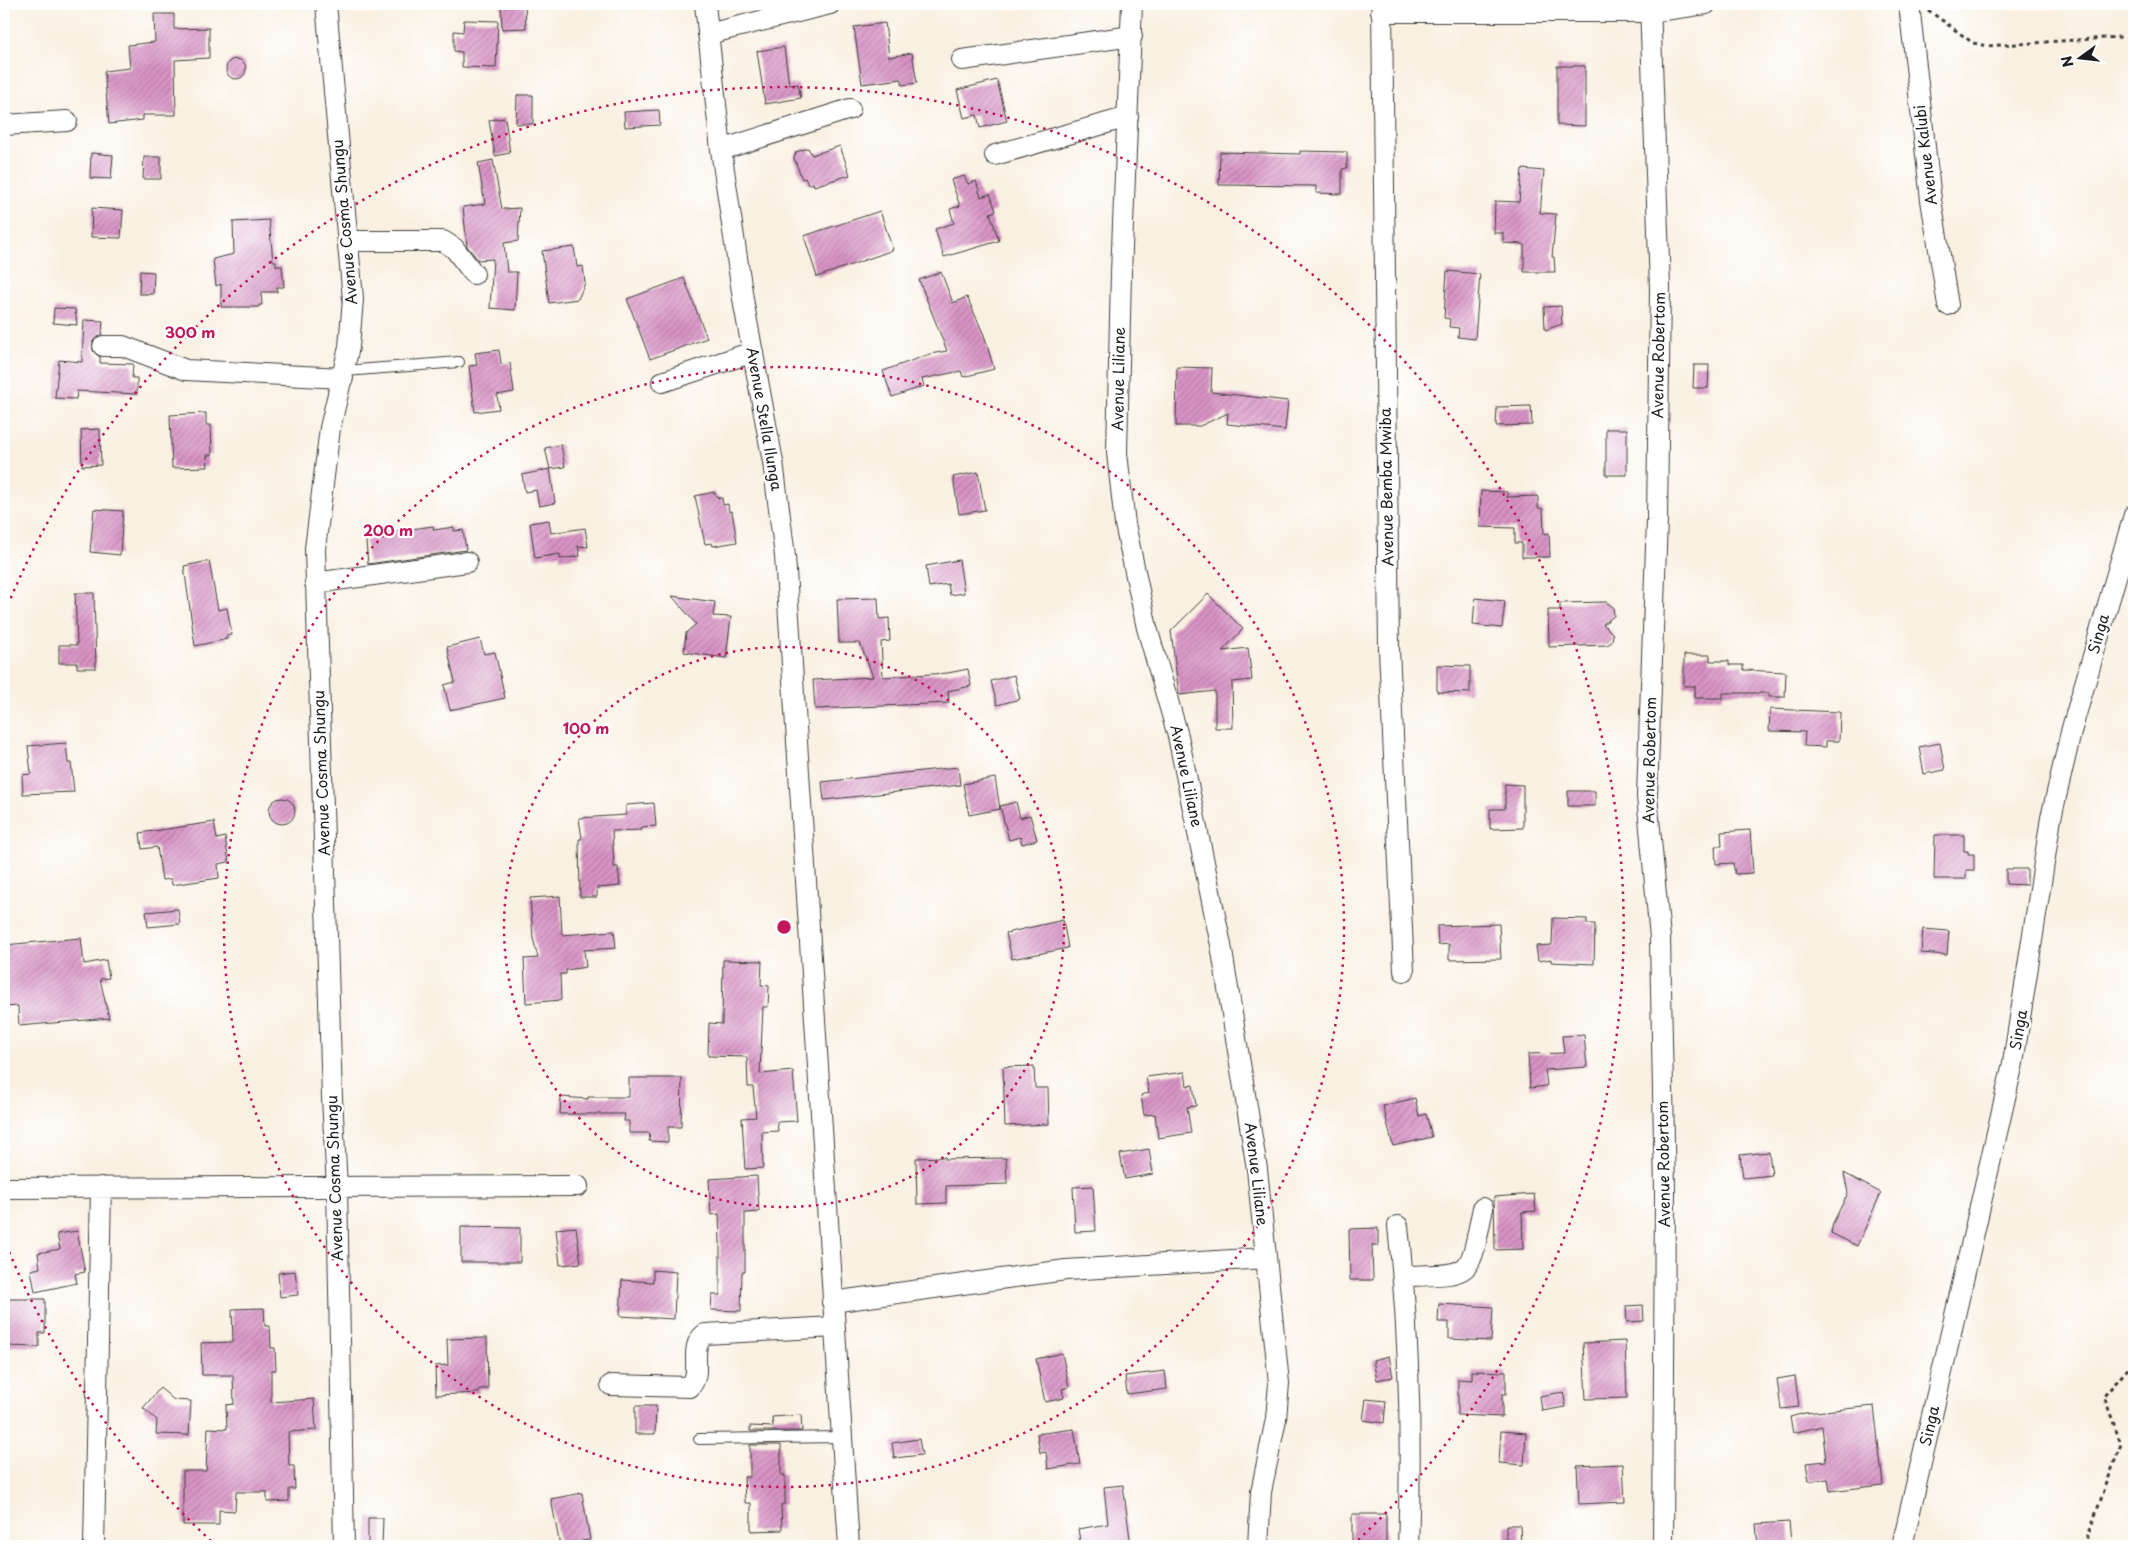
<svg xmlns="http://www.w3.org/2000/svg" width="2138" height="1550" font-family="'Playpen Sans',sans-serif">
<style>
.building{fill:url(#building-hatch)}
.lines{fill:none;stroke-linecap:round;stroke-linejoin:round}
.service-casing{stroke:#3d3c3a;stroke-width:12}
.minor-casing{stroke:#3d3c3a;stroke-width:22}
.path{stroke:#3d3c3a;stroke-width:3;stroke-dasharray:4 4;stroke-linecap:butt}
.service{stroke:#fff;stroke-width:10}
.minor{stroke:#fff;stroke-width:20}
.ring{fill:none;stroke:#c2185b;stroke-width:2.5;stroke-dasharray:2.5 5}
.labels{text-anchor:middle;stroke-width:4.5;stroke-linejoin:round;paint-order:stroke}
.street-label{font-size:15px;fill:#1c1c1c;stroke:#fff}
.centre{fill:#c2185b;stroke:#fff;stroke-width:2.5}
.ring-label{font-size:15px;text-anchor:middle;font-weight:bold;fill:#c2185b;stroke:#fff;stroke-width:4.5;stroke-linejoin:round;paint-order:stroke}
</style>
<defs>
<pattern id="building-hatch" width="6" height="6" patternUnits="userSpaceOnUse" patternTransform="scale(1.25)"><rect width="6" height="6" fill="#d994c6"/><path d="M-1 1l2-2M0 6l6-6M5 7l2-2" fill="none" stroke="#af78a0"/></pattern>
</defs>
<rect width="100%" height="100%" fill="#fff"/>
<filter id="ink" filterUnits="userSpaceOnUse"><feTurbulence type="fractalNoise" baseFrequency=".02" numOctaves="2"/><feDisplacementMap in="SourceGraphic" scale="10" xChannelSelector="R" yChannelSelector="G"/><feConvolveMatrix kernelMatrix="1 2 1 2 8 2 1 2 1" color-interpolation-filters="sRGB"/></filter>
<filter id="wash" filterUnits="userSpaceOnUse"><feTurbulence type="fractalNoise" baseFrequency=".0096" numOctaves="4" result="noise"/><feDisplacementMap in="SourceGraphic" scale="20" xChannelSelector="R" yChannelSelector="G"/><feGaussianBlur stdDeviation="1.12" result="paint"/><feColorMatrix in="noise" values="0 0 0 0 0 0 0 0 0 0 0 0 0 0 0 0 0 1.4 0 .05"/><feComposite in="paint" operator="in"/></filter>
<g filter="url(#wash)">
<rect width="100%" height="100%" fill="#f9f0e2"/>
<g id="blocks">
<path class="building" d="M 501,4 L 525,4 L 526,28 L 502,29 Z
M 154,14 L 174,14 L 174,29 L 209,28 L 209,58 L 175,60 L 176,115 L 143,115 L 143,120 L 109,124 L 104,71 L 130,68 L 128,45 L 155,42 Z
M 464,20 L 498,21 L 496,68 L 462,67 L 462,52 L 454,51 L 454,31 L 463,32 Z
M 885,23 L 889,57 L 912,53 L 917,83 L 902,85 L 902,79 L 862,84 L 854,27 Z
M 784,47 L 789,85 L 798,84 L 801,98 L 765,104 L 757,51 Z
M226 69a10 10 0 1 1 20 0a10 10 0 1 1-20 0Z
M 1557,66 L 1585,66 L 1585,126 L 1557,125 Z
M 997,80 L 1007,121 L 980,128 L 977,115 L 964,118 L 957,90 Z
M 517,95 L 533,95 L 533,124 L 516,124 Z
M 659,110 L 660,125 L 625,127 L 624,112 Z
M 505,118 L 510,153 L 495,156 L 489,120 Z
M 840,146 L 850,175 L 814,186 L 813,183 L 808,185 L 805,178 L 802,179 L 794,158 L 796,152 L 808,148 L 812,155 Z
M 1300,151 L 1347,152 L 1347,168 L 1342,169 L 1342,194 L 1316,193 L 1316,186 L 1219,185 L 1220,152 L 1300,154 Z
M 91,153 L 113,155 L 111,179 L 90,178 Z
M 144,157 L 161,157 L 161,179 L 143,179 Z
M 493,160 L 502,209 L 520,208 L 518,241 L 504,243 L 507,272 L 517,272 L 515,310 L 490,308 L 493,259 L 478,260 L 467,246 L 463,207 L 485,204 L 478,163 Z
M 1522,169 L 1544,171 L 1540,213 L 1556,214 L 1552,257 L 1554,257 L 1555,272 L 1524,272 L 1524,244 L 1503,243 L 1503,233 L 1494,233 L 1495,201 L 1519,202 Z
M 964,176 L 968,184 L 976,181 L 981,197 L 990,194 L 996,211 L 990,213 L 999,241 L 944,257 L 935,229 L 954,223 L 950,209 L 960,206 L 951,180 Z
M 92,208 L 123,210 L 121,238 L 91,237 Z
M 880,211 L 893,250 L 817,277 L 804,236 Z
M 269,220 L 273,261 L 276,261 L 276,266 L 282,266 L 284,287 L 277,287 L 277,292 L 261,292 L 262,305 L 259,305 L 259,307 L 221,307 L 221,284 L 216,286 L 213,259 L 234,254 L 233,222 Z
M 574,247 L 577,267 L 583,266 L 585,283 L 578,299 L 549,303 L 542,251 Z
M 140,271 L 154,272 L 153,294 L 139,294 Z
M 1447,271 L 1480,274 L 1475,339 L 1458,337 L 1459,328 L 1449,327 L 1450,319 L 1444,318 Z
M 941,272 L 953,303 L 967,297 L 984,335 L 994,369 L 963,377 L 961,371 L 922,379 L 924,386 L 892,397 L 883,371 L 930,354 L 947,351 L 919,280 Z
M 684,278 L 707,338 L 650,359 L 627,299 Z
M 1561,306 L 1562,324 L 1545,330 L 1544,307 Z
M 54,308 L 75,309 L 77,325 L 53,323 Z
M 84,320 L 103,321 L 102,334 L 93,341 L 93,351 L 100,357 L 100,363 L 133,364 L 132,378 L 137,378 L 137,394 L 77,391 L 76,399 L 55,398 L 59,360 L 82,362 Z
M 499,350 L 501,364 L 510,363 L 514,392 L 497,395 L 499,409 L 475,412 L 469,366 L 477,365 L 475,353 Z
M 1694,365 L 1709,365 L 1708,388 L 1693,388 Z
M 1177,367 L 1212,368 L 1211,392 L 1288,401 L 1285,430 L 1227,424 L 1228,413 L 1200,426 L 1176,426 Z
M 1531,406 L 1532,425 L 1496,426 L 1497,407 Z
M 206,413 L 206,425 L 211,425 L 212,455 L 207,455 L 208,467 L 172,468 L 170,415 Z
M 100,429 L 101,465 L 82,466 L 81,430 Z
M 1606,429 L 1627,429 L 1627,475 L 1606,475 Z
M 561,445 L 565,467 L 550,469 L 545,448 Z
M 550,469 L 555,503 L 539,506 L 536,490 L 525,492 L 522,475 Z
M 978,472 L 985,510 L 959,514 L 953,477 Z
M 1481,491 L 1507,492 L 1507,497 L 1538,496 L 1538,508 L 1543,509 L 1544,534 L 1549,533 L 1550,557 L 1522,557 L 1522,543 L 1515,543 L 1515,528 L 1480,527 Z
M 714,492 L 718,498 L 722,498 L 723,505 L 728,504 L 729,512 L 732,511 L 737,542 L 713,546 L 712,543 L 705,544 L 695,496 Z
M 94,509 L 123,511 L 120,555 L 90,552 Z
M 549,520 L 551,533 L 585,528 L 588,547 L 578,546 L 580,556 L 560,559 L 560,554 L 535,558 L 530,523 Z
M 433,526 L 434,530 L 454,527 L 454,531 L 463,530 L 466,550 L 368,564 L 366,542 L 369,535 Z
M 959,560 L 964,593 L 950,595 L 948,584 L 929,587 L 926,566 Z
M 209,561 L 218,610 L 227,608 L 232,635 L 226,636 L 227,639 L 195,646 L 184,566 Z
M 75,593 L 94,593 L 96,668 L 77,668 L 77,663 L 59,663 L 59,645 L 77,645 Z
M 1208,594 L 1243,629 L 1222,651 L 1248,648 L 1252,680 L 1232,682 L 1233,728 L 1215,728 L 1215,691 L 1179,695 L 1171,631 Z
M 672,596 L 715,602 L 713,616 L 731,617 L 726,658 L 684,652 L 686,633 L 696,624 Z
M 878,598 L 879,619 L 889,618 L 890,641 L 881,642 L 883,677 L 948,673 L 968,669 L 971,686 L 948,691 L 949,703 L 815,709 L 813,680 L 873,677 L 860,643 L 839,643 L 837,599 Z
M 1475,598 L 1505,601 L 1502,628 L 1473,625 Z
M 1606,602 L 1613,607 L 1614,616 L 1603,624 L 1613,634 L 1612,642 L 1607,645 L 1549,647 L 1548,610 L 1560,610 L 1560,603 Z
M 480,639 L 484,654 L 495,652 L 505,698 L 450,710 L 444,685 L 455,682 L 447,647 Z
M 1684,655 L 1710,655 L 1710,661 L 1729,661 L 1729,665 L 1743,665 L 1743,670 L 1786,672 L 1785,697 L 1769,697 L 1769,693 L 1723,693 L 1723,698 L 1695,698 L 1695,686 L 1684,686 Z
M 1437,665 L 1470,666 L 1470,693 L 1437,692 Z
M 1014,675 L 1020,699 L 997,705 L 991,681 Z
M 1770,709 L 1840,712 L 1839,741 L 1826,741 L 1826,747 L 1804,746 L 1805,732 L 1769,731 Z
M 66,743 L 68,763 L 71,763 L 74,792 L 23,794 L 22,775 L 31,774 L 28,746 Z
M 1940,743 L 1945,770 L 1924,774 L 1919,747 Z
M 958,767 L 960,785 L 824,800 L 822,782 Z
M 995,778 L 1000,809 L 969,815 L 963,784 Z
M 1505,784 L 1523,785 L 1523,828 L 1490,829 L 1490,809 L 1505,809 Z
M 1568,791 L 1595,791 L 1595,806 L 1568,806 Z
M269 811a13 13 0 1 1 26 0a13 13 0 1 1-26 0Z
M 1016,802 L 1020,818 L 1030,815 L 1037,840 L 1022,844 L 1020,837 L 1009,840 L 1000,806 Z
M 654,803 L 656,826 L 641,827 L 642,830 L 612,831 L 614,867 L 618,867 L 620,886 L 597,888 L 597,897 L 580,897 L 579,839 L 582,839 L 579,818 L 626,815 L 626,805 Z
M 214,822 L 217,839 L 225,837 L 229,862 L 218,864 L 219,878 L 172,885 L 171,879 L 162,880 L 157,847 L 142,849 L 140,833 Z
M 1750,830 L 1753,873 L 1735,874 L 1733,863 L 1716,864 L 1715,846 L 1722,846 L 1721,832 Z
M 1935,835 L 1964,835 L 1964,851 L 1968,851 L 1968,854 L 1974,854 L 1974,870 L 1966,870 L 1966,879 L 1934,879 Z
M 2006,869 L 2027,869 L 2027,885 L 2006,884 Z
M 560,896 L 562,935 L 614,931 L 616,948 L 584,950 L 586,967 L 566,970 L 566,974 L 560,974 L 561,1000 L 526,1003 L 524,959 L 538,958 L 533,938 L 530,898 Z
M 178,909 L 180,924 L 148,927 L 146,912 Z
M 1553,918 L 1587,919 L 1587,924 L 1595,924 L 1594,964 L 1551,962 L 1551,959 L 1538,961 L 1536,946 L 1552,945 Z
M 1063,920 L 1068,948 L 1012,959 L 1006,933 Z
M 1499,924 L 1501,959 L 1449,960 L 1449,944 L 1438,945 L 1437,926 Z
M 1923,929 L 1949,931 L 1947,955 L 1921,953 Z
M 81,938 L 84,964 L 106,960 L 109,978 L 100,979 L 109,1018 L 19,1026 L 18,1006 L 4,1007 L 4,945 Z
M 723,960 L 762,961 L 761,985 L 769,986 L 768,1007 L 763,1007 L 760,1074 L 793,1071 L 797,1121 L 777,1122 L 778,1131 L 762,1132 L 763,1168 L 745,1169 L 742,1118 L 756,1117 L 753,1087 L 748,1087 L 747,1057 L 708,1056 L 709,1023 L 722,1024 Z
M 1584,1035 L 1587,1067 L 1545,1070 L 1547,1086 L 1530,1088 L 1528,1054 L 1564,1053 L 1562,1036 Z
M 1034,1066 L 1035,1088 L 1048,1088 L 1049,1124 L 1005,1126 L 1003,1067 Z
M 1185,1072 L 1187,1086 L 1193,1085 L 1196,1106 L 1187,1107 L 1191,1133 L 1158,1138 L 1155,1114 L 1144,1115 L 1141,1095 L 1149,1093 L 1146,1077 Z
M 629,1078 L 682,1078 L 681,1127 L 668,1127 L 668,1142 L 649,1141 L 650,1133 L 629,1133 L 629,1121 L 624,1121 L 625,1114 L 560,1114 L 561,1097 L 588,1099 L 588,1097 L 629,1097 Z
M 1415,1098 L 1419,1116 L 1426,1114 L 1432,1137 L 1393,1146 L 1383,1106 Z
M 1149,1149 L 1153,1174 L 1125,1179 L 1120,1154 Z
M 1769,1152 L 1772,1175 L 1743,1178 L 1740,1155 Z
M 945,1157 L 945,1159 L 1006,1158 L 1007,1184 L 946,1186 L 946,1203 L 917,1204 L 916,1158 Z
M 1844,1173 L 1881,1193 L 1857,1246 L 1831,1233 L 1833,1223 L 1848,1193 Z
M 757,1176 L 759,1212 L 745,1213 L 745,1272 L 742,1272 L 741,1311 L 711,1310 L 712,1295 L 720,1295 L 720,1244 L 719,1214 L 711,1215 L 709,1179 Z
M 1093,1186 L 1096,1231 L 1075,1232 L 1073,1187 Z
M 1534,1194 L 1536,1211 L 1522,1212 L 1523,1249 L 1495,1250 L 1494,1197 Z
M 461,1227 L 520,1228 L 520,1262 L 461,1262 Z
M 576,1227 L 581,1263 L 560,1265 L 556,1229 Z
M 1378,1228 L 1378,1246 L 1372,1246 L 1373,1280 L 1350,1280 L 1349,1229 Z
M 77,1231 L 85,1272 L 75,1274 L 77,1283 L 35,1292 L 31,1270 L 40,1268 L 38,1253 L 60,1249 L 57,1234 Z
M 653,1270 L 676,1272 L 674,1319 L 620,1316 L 622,1280 L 653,1282 Z
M 295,1271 L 298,1295 L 280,1297 L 278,1273 Z
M 4,1299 L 45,1299 L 45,1333 L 39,1333 L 39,1347 L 4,1346 Z
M 1439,1304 L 1493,1307 L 1491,1341 L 1449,1339 L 1449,1322 L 1438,1322 Z
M 1643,1305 L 1644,1321 L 1627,1322 L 1626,1306 Z
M 264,1308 L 265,1326 L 270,1326 L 271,1348 L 275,1348 L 276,1370 L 271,1370 L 271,1402 L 314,1399 L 316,1430 L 288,1432 L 289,1466 L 294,1466 L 295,1489 L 289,1489 L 289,1501 L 267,1502 L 267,1492 L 236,1492 L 235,1511 L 219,1510 L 219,1525 L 183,1525 L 183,1471 L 206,1471 L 208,1428 L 227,1429 L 226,1405 L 234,1404 L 233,1375 L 202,1375 L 201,1343 L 233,1342 L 232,1309 Z
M 487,1338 L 488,1389 L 479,1389 L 479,1393 L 436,1395 L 435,1366 L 448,1365 L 447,1339 Z
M 1625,1341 L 1627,1398 L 1586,1399 L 1583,1343 Z
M 1062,1353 L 1069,1387 L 1062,1389 L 1064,1398 L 1045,1402 L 1036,1359 Z
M 1389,1356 L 1393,1377 L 1377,1380 L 1373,1360 Z
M 1165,1371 L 1167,1389 L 1127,1394 L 1125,1376 Z
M 1472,1371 L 1506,1372 L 1506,1394 L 1502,1394 L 1502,1417 L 1458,1415 L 1458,1379 L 1472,1380 Z
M 1795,1376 L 1799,1407 L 1781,1409 L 1777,1379 Z
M 160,1388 L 174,1400 L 191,1401 L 189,1435 L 156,1434 L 157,1420 L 143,1408 Z
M 1563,1392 L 1566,1407 L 1542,1411 L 1540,1396 Z
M 1366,1399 L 1386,1401 L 1384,1423 L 1363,1420 Z
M 635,1406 L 656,1406 L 655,1434 L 635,1434 Z
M 1874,1406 L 1883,1485 L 1830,1491 L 1828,1479 L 1809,1481 L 1806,1463 L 1826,1461 L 1822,1426 L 1793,1433 L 1790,1417 L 1805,1413 Z
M 801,1415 L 802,1431 L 750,1431 L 750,1426 L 773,1427 L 772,1417 Z
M 1074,1429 L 1080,1464 L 1048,1469 L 1046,1452 L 1040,1453 L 1037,1434 Z
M 1501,1431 L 1526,1433 L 1524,1465 L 1499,1463 Z
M 919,1439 L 922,1455 L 894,1458 L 892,1443 Z
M 750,1445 L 781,1445 L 781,1475 L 785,1475 L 785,1504 L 781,1505 L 782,1530 L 751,1531 L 751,1503 L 745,1503 L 744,1477 L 750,1477 Z
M 1623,1464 L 1625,1502 L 1579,1504 L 1577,1466 Z
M 1123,1485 L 1131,1546 L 1081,1546 L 1078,1529 L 1108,1524 L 1104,1487 Z
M 582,1493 L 590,1540 L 582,1541 L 583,1546 L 560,1546 L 551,1499 Z
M 1352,1514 L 1386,1514 L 1386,1546 L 1352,1546 Z
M 368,1518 L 383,1518 L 382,1545 L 368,1544 Z
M 1789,1522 L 1791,1542 L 1776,1542 L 1777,1546 L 1758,1546 L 1756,1524 Z
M 1506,1525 L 1520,1525 L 1521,1546 L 1506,1546 Z"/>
</g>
</g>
<g filter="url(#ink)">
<use href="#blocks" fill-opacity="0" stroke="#3d3c3a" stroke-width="1"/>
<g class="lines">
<defs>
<path id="service" d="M 345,371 L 459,362
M 699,1439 L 841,1437"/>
<path id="minor" d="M 326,4 L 353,299 L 349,347 L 330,428 L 315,549 L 332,1098 L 337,1187 L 344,1546
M 705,4 L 721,150 L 744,305 L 773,462 L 785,556 L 849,1546
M 1132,4 L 1121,273 L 1117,453 L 1125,524 L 1147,628 L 1178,736 L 1221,945 L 1257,1169 L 1279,1383 L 1276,1419 L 1261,1492 L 1258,1546
M 1382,4 L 1389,649 L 1404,971
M 1650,4 L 1660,288 L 1657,520 L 1647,796 L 1660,938 L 1665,1191 L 1663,1546
M 1909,4 L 1931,200 L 1948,305
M 1381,12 L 1650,12 L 1706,4
M 708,34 L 830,4
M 962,60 L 1132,36
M 4,125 L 67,121
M 721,150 L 850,109
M 995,155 L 1128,117
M 348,241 L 443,241 L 454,248 L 474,274
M 103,346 L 123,346 L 186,370 L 343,378
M 662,382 L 753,352
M 315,583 L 467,562
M 4,1188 L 578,1186
M 1398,1226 C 1409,1331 1412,1440 1408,1546
M 1403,1276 C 1476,1274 1468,1279 1483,1208
M 832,1302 L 1066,1270 L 1266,1258
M 611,1385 L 690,1387 C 704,1371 687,1348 705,1334 L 834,1327
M 94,1546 L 101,1187
M 1902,1546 L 2013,1063 L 2051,818 L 2072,728 L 2134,515"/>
</defs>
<use href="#service" class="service-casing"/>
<use href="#minor" class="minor-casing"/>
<path class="path" d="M 1928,10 L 1973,43 L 1987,46 L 2121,37
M 2084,1546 L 2121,1444 L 2104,1396 L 2134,1362"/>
<use href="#service" class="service"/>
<use href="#minor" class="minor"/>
</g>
</g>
<g class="ring">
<circle cx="784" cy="927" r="280"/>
<circle cx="784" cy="927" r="560"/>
<path d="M211 1541A840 840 0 0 1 5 1242M5 612A840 840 0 1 1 1357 1541"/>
</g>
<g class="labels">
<g class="street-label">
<text transform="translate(1926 155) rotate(-97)" y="5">Avenue Kalubi</text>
<text transform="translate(345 222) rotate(-95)" y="5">Avenue Cosma Shungu</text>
<text transform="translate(1659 355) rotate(-89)" y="5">Avenue Robertom</text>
<text transform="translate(1119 379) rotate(-89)" y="5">Avenue Liliane</text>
<text transform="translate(764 419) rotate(80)" y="5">Avenue Stella Ilunga</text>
<text transform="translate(1387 487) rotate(-91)" y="5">Avenue Bemba Mwiba</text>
<text transform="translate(2099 634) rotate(-74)" y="5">Singa</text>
<text transform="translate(1650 760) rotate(-89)" y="5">Avenue Robertom</text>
<text transform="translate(322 773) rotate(-92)" y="5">Avenue Cosma Shungu</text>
<text transform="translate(1186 776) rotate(78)" y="5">Avenue Liliane</text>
<text transform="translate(2019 1030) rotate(-80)" y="5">Singa</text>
<text transform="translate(1664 1164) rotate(-91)" y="5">Avenue Robertom</text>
<text transform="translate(1256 1174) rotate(83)" y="5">Avenue Liliane</text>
<text transform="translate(335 1178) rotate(-92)" y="5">Avenue Cosma Shungu</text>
<text transform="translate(1930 1426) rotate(-77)" y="5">Singa</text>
</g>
</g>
<circle cx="784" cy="927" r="8" class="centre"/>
<g class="ring-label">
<text x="190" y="338">300 m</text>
<text x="388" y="536">200 m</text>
<text x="586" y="734">100 m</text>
</g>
<rect width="2138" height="1550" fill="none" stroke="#fff" stroke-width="20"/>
<g transform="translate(2080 58) rotate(255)" stroke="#ffffff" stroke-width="4" paint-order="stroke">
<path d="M0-4L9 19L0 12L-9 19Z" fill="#1c1c1c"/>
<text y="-8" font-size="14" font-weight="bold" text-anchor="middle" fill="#1c1c1c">N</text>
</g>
</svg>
